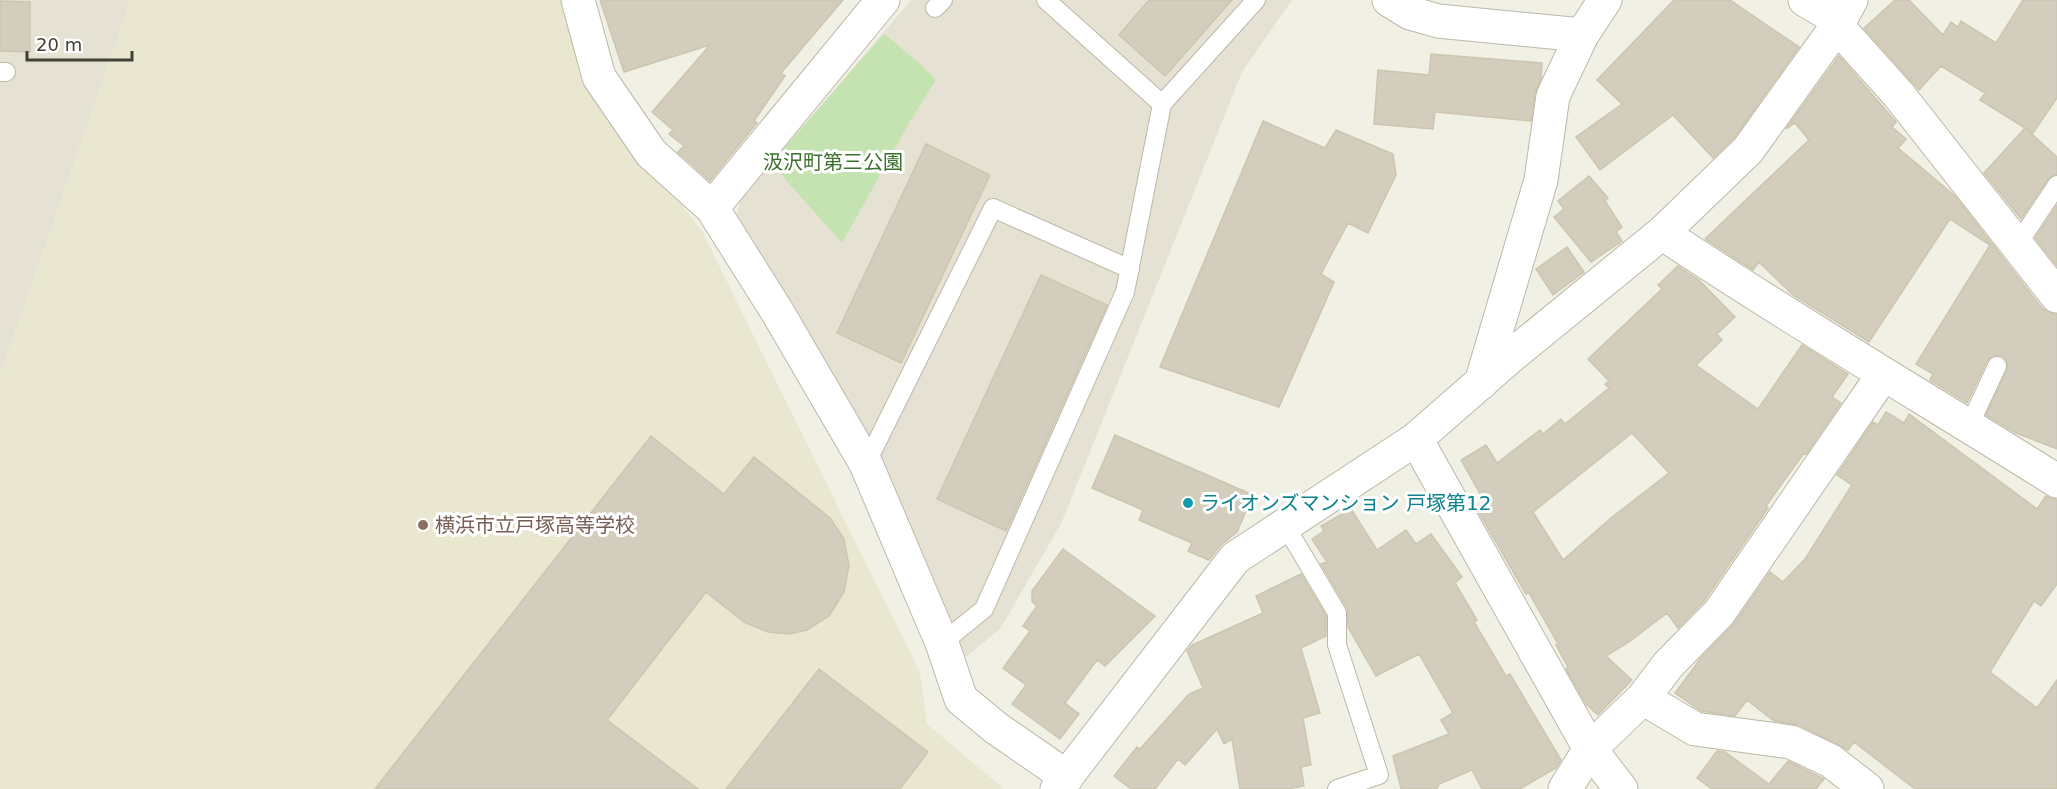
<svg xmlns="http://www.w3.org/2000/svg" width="2057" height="789" font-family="'DejaVu Sans','Noto Sans JP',sans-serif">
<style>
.residential{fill:#e5e2d4}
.education{fill:#eae7d0}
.green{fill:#c4e3b1}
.building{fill:#d2cdbc;stroke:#ccc6af;stroke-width:1.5;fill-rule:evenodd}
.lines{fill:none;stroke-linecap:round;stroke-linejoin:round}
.service-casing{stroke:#bcb8a9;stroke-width:20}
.minor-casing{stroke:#bcb8a9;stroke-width:35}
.service{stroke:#fff;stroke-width:18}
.minor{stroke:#fff;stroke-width:33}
.culture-dot{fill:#0f9aa8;stroke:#fff;stroke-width:2}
.education-dot{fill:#8d6e63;stroke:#fff;stroke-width:2}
.labels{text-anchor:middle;stroke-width:6;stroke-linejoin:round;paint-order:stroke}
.park-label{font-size:20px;fill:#3c712d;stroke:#fff}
.culture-label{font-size:20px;fill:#0d838f;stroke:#fff;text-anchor:start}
.education-label{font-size:20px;fill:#785e54;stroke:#fff;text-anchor:start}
</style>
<rect width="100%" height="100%" fill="#f1f0e5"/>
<path class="residential" d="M 0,0 L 131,0 L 0,376 Z
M 911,0 L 1292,0 L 1242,72 L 1061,524 L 1000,629 L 965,658 L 877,459 L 737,215 L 740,200 Z"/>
<path class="education" d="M 131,0 L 564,0 L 589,85 L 702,231 L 920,673 L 927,724 L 1004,789 L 0,789 L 0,376 Z"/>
<path class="green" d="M 884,34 L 918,62 L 936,80 L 912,118 L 842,243 L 771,163 Z"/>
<path class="building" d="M 600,0 L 843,0 L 781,73 L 785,76 L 754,121 L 757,123 L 710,181 L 678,152 L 684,146 L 669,134 L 673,130 L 652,112 L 710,45 L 624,72 Z
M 1149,0 L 1232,0 L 1165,76 L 1119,35 Z
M 1674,0 L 1730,0 L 1799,47 L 1734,138 L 1713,158 L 1673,115 L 1600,170 L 1576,137 L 1622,104 L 1597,80 Z
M 1895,0 L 1909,0 L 1943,35 L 1951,22 L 1958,27 L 1961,21 L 1996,43 L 2023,0 L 2057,0 L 2057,98 L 2033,133 L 1980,100 L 1985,93 L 1941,66 L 1919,90 L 1864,28 Z
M 0,1 L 30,2 L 30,52 L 0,51 Z
M 1431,54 L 1542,63 L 1541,79 L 1535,93 L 1531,121 L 1435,112 L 1433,129 L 1374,124 L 1378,70 L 1429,75 Z
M 1839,56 L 1896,122 L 1892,127 L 1906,139 L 1898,148 L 1954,195 L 2042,308 L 2050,313 L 2057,314 L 2057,449 L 2016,433 L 1986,415 L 2007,370 L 2006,360 L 2002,356 L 1995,355 L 1987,361 L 1967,403 L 1930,380 L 1933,374 L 1916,364 L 1990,245 L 1950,219 L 1869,342 L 1793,295 L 1759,262 L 1753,270 L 1705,239 L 1809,140 L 1795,123 L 1786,129 Z
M 1263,121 L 1325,148 L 1336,130 L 1393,154 L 1396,175 L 1368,233 L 1348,223 L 1321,274 L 1334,282 L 1279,407 L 1160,367 Z
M 2025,128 L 2057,157 L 2057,174 L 2048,179 L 2021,219 L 1984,173 Z
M 926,144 L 990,175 L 901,363 L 837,333 Z
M 1589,176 L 1608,198 L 1605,201 L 1622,227 L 1616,232 L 1622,241 L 1591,262 L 1554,217 L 1564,209 L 1558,201 Z
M 2057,205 L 2057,266 L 2035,238 Z
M 1567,247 L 1584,272 L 1553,295 L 1536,269 Z
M 1678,266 L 1699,280 L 1735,317 L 1717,334 L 1722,340 L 1696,365 L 1758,409 L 1802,345 L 1848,374 L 1832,397 L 1841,403 L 1806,454 L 1804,453 L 1766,506 L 1768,508 L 1704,601 L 1678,628 L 1667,613 L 1629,642 L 1606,656 L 1632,680 L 1598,715 L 1586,704 L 1566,669 L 1568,667 L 1556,645 L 1558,644 L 1529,593 L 1526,594 L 1478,511 L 1487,506 L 1461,460 L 1486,445 L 1497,463 L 1540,430 L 1543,434 L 1561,419 L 1565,424 L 1609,388 L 1605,384 L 1609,381 L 1588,359 L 1662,289 L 1658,285 ZM 1632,433 L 1669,473 L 1611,518 L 1563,560 L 1533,512 Z
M 1041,275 L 1107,305 L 1006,531 L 937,499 Z
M 1886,412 L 1904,423 L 1909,414 L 2037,509 L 2046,496 L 2057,500 L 2057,584 L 2041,606 L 2034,601 L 1990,672 L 2037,708 L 2057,680 L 2057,789 L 1915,789 L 1854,742 L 1848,750 L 1799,725 L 1774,721 L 1747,700 L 1735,716 L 1701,711 L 1675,693 L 1701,658 L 1734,624 L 1770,572 L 1783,582 L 1805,559 L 1852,485 L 1837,475 L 1873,422 L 1878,425 Z
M 1115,435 L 1253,495 L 1237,532 L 1220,546 L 1209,560 L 1188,551 L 1192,543 L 1139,520 L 1143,510 L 1092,488 Z
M 651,436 L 724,494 L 754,457 L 830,518 L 844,539 L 849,566 L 844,592 L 829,616 L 807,630 L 789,634 L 768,632 L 744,622 L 706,592 L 607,720 L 698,789 L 375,789 Z
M 1351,509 L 1377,550 L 1406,530 L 1416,544 L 1431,534 L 1462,577 L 1455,583 L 1477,620 L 1474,622 L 1506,676 L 1510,674 L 1561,760 L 1556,768 L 1520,789 L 1482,789 L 1472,770 L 1439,784 L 1437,789 L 1401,789 L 1393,756 L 1449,734 L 1441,720 L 1453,713 L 1419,654 L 1376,676 L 1348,627 L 1347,608 L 1321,564 L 1327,562 L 1312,539 L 1324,531 L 1321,526 Z
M 1063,549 L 1155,616 L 1105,666 L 1097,660 L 1065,703 L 1079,714 L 1060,739 L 1012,704 L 1026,685 L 1003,668 L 1030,631 L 1023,626 L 1037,606 L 1032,602 L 1032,591 Z
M 1301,574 L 1326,616 L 1326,636 L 1301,648 L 1320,713 L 1303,718 L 1311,765 L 1301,767 L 1304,786 L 1288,789 L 1240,789 L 1232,739 L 1224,744 L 1217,729 L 1185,765 L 1178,759 L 1155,789 L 1131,789 L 1114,776 L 1137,747 L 1140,749 L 1189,694 L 1203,688 L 1187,651 L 1192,645 L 1263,613 L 1256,596 Z
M 819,669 L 928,752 L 900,789 L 726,789 Z
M 1717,751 L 1725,752 L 1769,784 L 1788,761 L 1824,779 L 1816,789 L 1712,789 L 1697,778 Z"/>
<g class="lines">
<defs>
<path id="service" d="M 1046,0 L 1162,104
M 935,8 L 943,0
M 0,72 L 6,72
M 2017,245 L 2057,185
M 1969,426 L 1997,366
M 866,464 L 993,208 L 1130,269
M 1285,525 L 1337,613 L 1337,645 L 1379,775 L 1337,789
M 942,643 L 984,609 L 1125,292 L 1162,104 L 1256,0"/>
<path id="minor" d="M 578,0 L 599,77 L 651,153 L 712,208 L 778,313 L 866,464 L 942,643 L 961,699 L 996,728 L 1067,777
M 1389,0 L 1410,13 L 1438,21 L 1582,35
M 1805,0 L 1839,20
M 1837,26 L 1898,94 L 2057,296
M 712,208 L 883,0
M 1662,233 C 1792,320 1925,398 2057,481
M 1481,383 L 1541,180 L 1553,96 L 1582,35 L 1605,0
M 1416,439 L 1590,749 L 1621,789
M 1643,698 L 1695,729 L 1791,742 L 1831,761 L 1867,789
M 1057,789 L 1235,558 L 1416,439 L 1511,356 L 1662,233 L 1748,150 L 1837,26 L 1851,0
M 1565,789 L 1590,749 L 1643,698 L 1668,665 L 1719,613 L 1883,375"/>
</defs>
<use href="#service" class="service-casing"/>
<use href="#minor" class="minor-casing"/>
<use href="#service" class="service"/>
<use href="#minor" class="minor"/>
</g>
<circle class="culture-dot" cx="1188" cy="503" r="6"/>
<circle class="education-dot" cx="423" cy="525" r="6"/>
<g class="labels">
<g class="park-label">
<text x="833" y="169">汲沢町第三公園</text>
</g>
<g class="culture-label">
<text x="1200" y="510">ライオンズマンション 戸塚第12</text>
</g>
<g class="education-label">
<text x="435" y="532">横浜市立戸塚高等学校</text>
</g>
</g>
<path d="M27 51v9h105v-9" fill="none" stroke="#434035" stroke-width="3"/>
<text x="36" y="51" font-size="18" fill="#434035" stroke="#ffffff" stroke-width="4.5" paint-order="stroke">20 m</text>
</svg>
